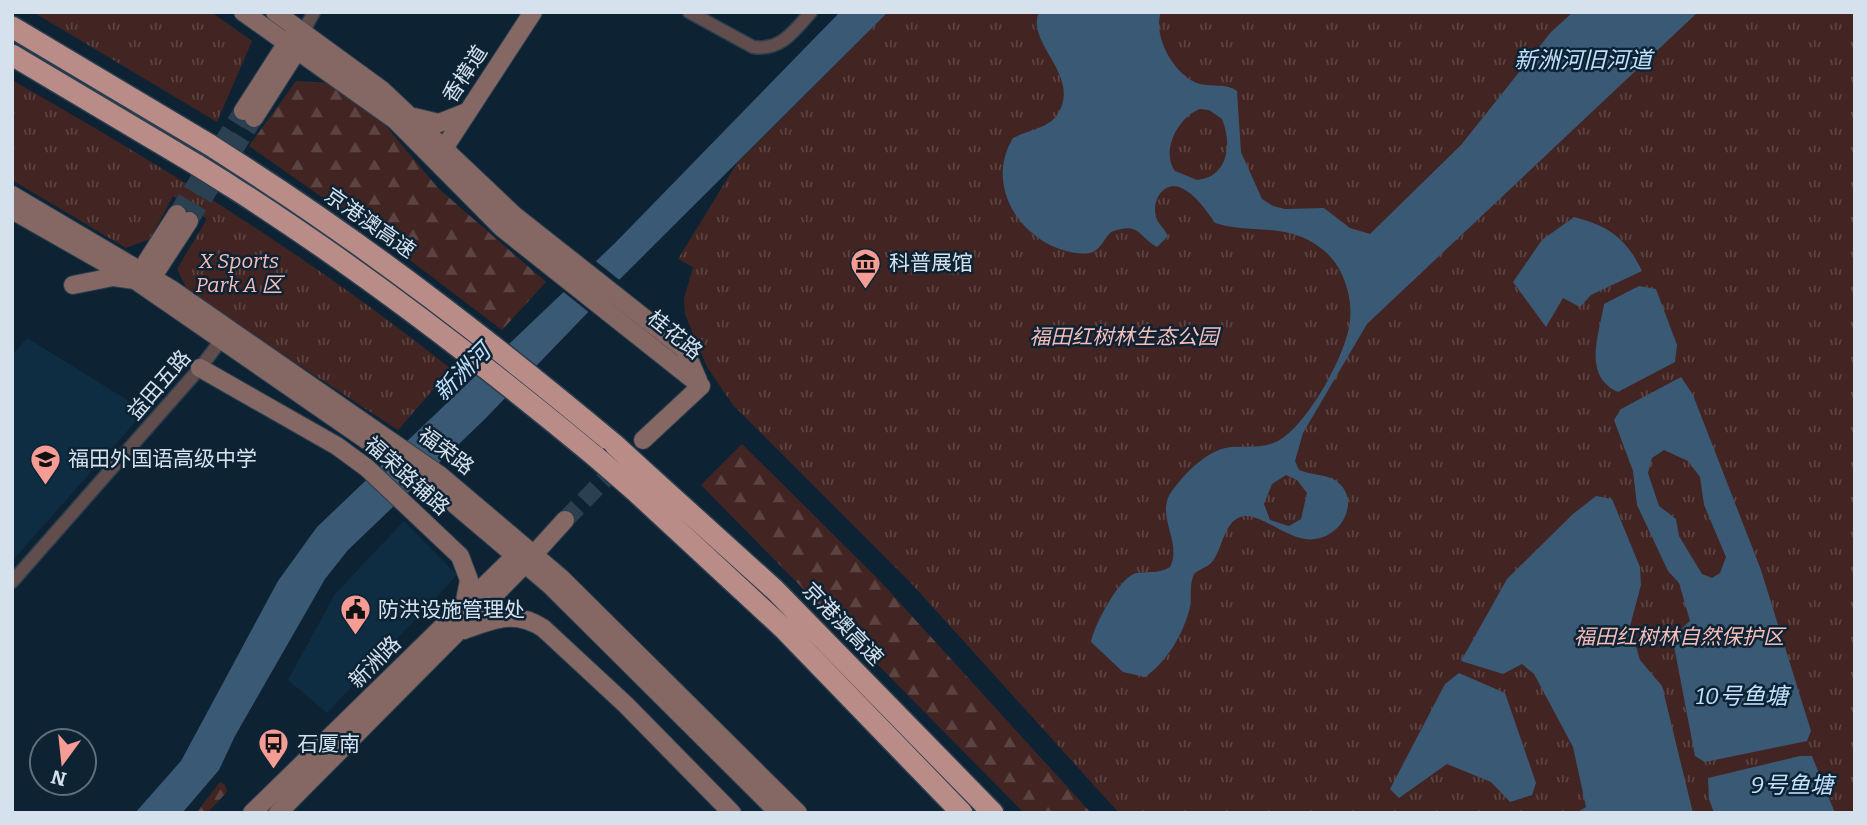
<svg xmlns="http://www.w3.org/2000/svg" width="1867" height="825" font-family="Bitter,'Noto Sans SC',serif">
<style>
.built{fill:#0f2d42}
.forest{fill:url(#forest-firs)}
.park{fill:url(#park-tufts)}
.water{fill:#3a5974;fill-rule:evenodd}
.pier{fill:#0d2334}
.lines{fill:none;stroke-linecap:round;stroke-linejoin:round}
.secondary-tunnel{stroke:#2b4050;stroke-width:18;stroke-dasharray:18 9;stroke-linecap:butt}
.street-casing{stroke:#293e4e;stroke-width:15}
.secondary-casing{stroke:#293e4e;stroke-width:20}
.highway-casing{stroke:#293e4e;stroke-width:24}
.street{stroke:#614e4c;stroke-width:12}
.secondary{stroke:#856764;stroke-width:18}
.highway{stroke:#ba8c88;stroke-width:21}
.highway-bridge-casing{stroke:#293e4e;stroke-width:24;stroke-linecap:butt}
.highway-bridge{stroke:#ba8c88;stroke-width:21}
.labels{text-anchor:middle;stroke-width:5;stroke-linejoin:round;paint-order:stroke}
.street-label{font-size:21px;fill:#d5e2ee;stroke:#0d2334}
.park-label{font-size:21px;font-style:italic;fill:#f8bdb7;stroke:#0d2334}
.poi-label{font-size:21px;fill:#d5e2ee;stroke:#0d2334;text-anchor:start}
.water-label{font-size:23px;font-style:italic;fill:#c1e1fe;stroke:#0d2334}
</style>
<defs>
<pattern id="forest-firs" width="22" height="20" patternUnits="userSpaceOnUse" patternTransform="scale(1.75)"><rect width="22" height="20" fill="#422523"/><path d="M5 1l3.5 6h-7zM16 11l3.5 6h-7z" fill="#5c4443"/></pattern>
<pattern id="park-tufts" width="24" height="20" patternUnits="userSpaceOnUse" patternTransform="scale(1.75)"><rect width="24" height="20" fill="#422523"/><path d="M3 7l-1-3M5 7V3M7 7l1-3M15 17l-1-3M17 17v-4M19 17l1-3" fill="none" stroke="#5c4443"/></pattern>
</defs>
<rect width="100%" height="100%" fill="#0d2334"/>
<path class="built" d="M 27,338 L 145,411 L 12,561 L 12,355 Z
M 404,521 L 457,575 L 327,713 L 288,680 L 335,594 Z"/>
<path class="forest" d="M 296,81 L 329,83 L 386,126 L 438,188 L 546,282 L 502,330 L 390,245 L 249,146 Z
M 742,444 L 880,581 L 1091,813 L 1024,813 L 701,485 Z
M 220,782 L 225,785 L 227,792 L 207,813 L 196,813 Z"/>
<path class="park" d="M 33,12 L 211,12 L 252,41 L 217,122 Z
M 888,12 L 1855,12 L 1855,813 L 1119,813 L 911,583 L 733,405 L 707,367 L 685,314 L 684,299 L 693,267 L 678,259 L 737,163 Z
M 12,80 C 164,167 315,260 451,369 L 398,430 L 189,293 L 177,269 L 207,219 L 173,196 L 150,239 L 126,248 L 12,180 Z"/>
<path class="water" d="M 840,12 L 888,12 L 621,278 L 485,419 L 348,550 L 325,579 L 235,736 L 219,770 L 183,812 L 135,813 L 181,761 L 278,581 L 317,527 L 615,243 Z
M 1039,12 L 1161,12 C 1152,36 1175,77 1200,84 C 1212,87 1227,83 1237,91 L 1241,152 L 1262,199 L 1273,206 L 1285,209 L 1324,208 L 1350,228 L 1370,234 L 1461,145 L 1551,32 L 1573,12 L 1698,12 L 1367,324 L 1303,433 L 1295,461 L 1299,470 C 1310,475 1324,474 1335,480 C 1362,498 1343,536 1315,539 C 1291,543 1263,514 1244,516 C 1223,519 1223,551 1211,563 C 1206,568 1199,569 1194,574 C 1189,585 1192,596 1190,607 C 1184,633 1167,662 1145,677 L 1123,672 L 1091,642 C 1094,626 1120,575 1137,573 C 1151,571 1158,574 1170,567 C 1183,542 1154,515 1172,491 C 1185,473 1208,449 1231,447 C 1246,446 1263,449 1278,441 C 1307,426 1348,352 1350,320 C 1353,295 1342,264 1322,249 C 1287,221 1251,235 1215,223 C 1205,208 1178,169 1159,195 C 1155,201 1154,210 1156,217 C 1158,224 1165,229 1168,236 L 1157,247 C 1138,236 1139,221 1111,232 C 1105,238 1100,249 1093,252 C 1085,255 1074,253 1066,251 C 1018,238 985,184 1013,138 C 1026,131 1049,128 1057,115 C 1083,76 1025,44 1039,12 ZM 1200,109 L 1209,110 L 1222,119 C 1232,143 1229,177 1197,180 L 1175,171 C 1160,151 1179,116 1200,109 ZM 1286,475 L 1297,480 L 1307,493 L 1301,519 L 1289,526 L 1270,520 L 1264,504 L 1272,484 Z
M 1574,217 C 1609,226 1626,238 1642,271 L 1591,295 L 1580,307 L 1563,298 L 1546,327 L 1513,282 L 1542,240 Z
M 1639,286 L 1656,289 L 1677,345 L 1675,362 L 1618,392 C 1582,376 1599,335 1604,304 Z
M 1681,377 L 1693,395 L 1761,570 L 1811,731 L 1807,741 L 1705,762 L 1695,756 L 1674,646 L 1680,630 L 1690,621 L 1679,583 L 1668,571 L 1637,505 L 1633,471 L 1614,420 L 1621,409 ZM 1664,450 L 1688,461 L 1700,477 L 1704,505 L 1726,557 L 1720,573 L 1712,578 L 1702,574 L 1679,536 L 1676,519 L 1659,506 L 1648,473 L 1652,458 Z
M 1596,496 L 1612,499 L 1640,567 L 1641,585 L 1630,626 L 1640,660 L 1662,686 L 1693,813 L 1576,813 L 1586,807 L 1573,747 L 1534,674 L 1522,664 L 1503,674 L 1461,661 L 1507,579 L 1573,514 Z
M 1459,673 L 1505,693 L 1536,783 L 1532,795 L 1510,802 L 1491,782 L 1447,764 L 1399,798 L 1390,789 L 1445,684 Z
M 1800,756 L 1812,756 L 1835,813 L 1714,813 L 1709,799 L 1708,778 Z"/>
<path class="pier" d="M 593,259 L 622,282 L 591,314 L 561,290 Z"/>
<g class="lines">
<path class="secondary-tunnel" d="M 177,214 L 243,111
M 189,221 L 254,118
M 565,520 L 643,440"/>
<defs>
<path id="street" d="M 689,12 L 753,47 C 781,51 794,31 811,12
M 303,32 L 314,12
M 12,582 L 200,368 L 222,339"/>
<path id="secondary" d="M 243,12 L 395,120 L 502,228 L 701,386
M 275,12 L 382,90 L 514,215 L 685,350 L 698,380
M 243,111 L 288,41 L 297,35
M 414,117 L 439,123 L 467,112
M 254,118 L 298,49 L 301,38
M 439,156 L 533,12
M 12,195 L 171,289 L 441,476 L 560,577 L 798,813
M 12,210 L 135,280 L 433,486 L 551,586 L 779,813
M 73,285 L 113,277 L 135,280 L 177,214
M 146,287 L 189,221
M 200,368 L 337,446 L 367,468 L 460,556 L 469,580 L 464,606
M 643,440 L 701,386
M 464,630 C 494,619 515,610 543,628 L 626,705 L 732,813
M 252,813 L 516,555 L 528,553
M 278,813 L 526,563 L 565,520"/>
<path id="highway" d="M 12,27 L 210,145
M 12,55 L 197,165
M 241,165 C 372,249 495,345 615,445
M 229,185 C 358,267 478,359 596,457
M 650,477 L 775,590 L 993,813
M 634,490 L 783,628 L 962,813"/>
</defs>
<use href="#street" class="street-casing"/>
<use href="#secondary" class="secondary-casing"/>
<use href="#highway" class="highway-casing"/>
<use href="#street" class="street"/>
<use href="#secondary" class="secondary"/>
<use href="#highway" class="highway"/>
<defs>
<path id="highway-bridge" d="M 210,145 L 241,165
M 197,165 L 229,185
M 615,445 L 650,477
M 596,457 L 634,490"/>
</defs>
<use href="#highway-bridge" class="highway-bridge-casing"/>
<use href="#highway-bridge" class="highway-bridge"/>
</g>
<defs>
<symbol id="museum-pin" viewBox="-11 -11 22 30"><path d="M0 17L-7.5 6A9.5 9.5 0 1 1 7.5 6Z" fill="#f59c94" stroke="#0d2334"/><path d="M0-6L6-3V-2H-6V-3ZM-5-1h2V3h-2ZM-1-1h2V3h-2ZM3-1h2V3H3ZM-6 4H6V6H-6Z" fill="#111"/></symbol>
<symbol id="school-pin" viewBox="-11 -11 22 30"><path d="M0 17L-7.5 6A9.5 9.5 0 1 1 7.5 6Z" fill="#f59c94" stroke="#0d2334"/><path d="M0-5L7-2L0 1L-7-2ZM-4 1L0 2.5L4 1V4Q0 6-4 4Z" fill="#111"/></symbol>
<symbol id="civic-pin" viewBox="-11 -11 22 30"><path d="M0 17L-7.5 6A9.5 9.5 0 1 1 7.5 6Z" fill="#f59c94" stroke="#0d2334"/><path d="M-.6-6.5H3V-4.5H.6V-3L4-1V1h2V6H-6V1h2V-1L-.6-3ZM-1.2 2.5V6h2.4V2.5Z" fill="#111"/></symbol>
<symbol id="bus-pin" viewBox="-11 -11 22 30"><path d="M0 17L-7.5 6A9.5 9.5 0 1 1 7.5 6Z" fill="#f59c94" stroke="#0d2334"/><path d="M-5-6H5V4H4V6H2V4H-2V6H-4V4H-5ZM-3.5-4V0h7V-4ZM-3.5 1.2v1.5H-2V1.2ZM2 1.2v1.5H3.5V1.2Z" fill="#111"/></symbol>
</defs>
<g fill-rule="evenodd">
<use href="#museum-pin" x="848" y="246" width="35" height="47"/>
<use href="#school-pin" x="28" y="442" width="35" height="47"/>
<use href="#civic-pin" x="338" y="592" width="35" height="47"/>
<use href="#bus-pin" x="256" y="726" width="35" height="47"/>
</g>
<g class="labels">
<g class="street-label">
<text transform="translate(465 74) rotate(-57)" y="7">香樟道</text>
<text transform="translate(370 223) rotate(35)" y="7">京港澳高速</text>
<text transform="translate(675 335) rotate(39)" y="7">桂花路</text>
<text transform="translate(159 385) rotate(-49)" y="7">益田五路</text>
<text transform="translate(446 451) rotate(37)" y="7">福荣路</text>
<text transform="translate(407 476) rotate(42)" y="7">福荣路辅路</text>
<text transform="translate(843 624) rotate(46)" y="7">京港澳高速</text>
<text transform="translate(375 662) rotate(-45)" y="7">新洲路</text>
</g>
<g class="park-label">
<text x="239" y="268">X Sports<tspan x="239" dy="24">Park A 区</tspan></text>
<text x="1124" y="344">福田红树林生态公园</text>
<text x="1679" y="644">福田红树林自然保护区</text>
</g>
<g class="poi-label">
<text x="889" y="270">科普展馆</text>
<text x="68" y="466">福田外国语高级中学</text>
<text x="378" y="617">防洪设施管理处</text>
<text x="297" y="751">石厦南</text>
</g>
<g class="water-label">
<text x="1583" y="68">新洲河旧河道</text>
<text transform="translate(462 372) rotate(-45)" y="8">新洲河</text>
<text x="1742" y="704">10号鱼塘</text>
<text x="1792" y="793">9号鱼塘</text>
</g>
</g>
<rect width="1867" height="825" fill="none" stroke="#d5e2ee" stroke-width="28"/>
<g transform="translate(63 762) rotate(195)"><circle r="33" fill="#0d2334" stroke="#5d6f7e" stroke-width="2"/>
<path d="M0-5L12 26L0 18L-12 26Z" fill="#f59c94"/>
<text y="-10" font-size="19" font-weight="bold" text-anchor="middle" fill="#d5e2ee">N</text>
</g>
</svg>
